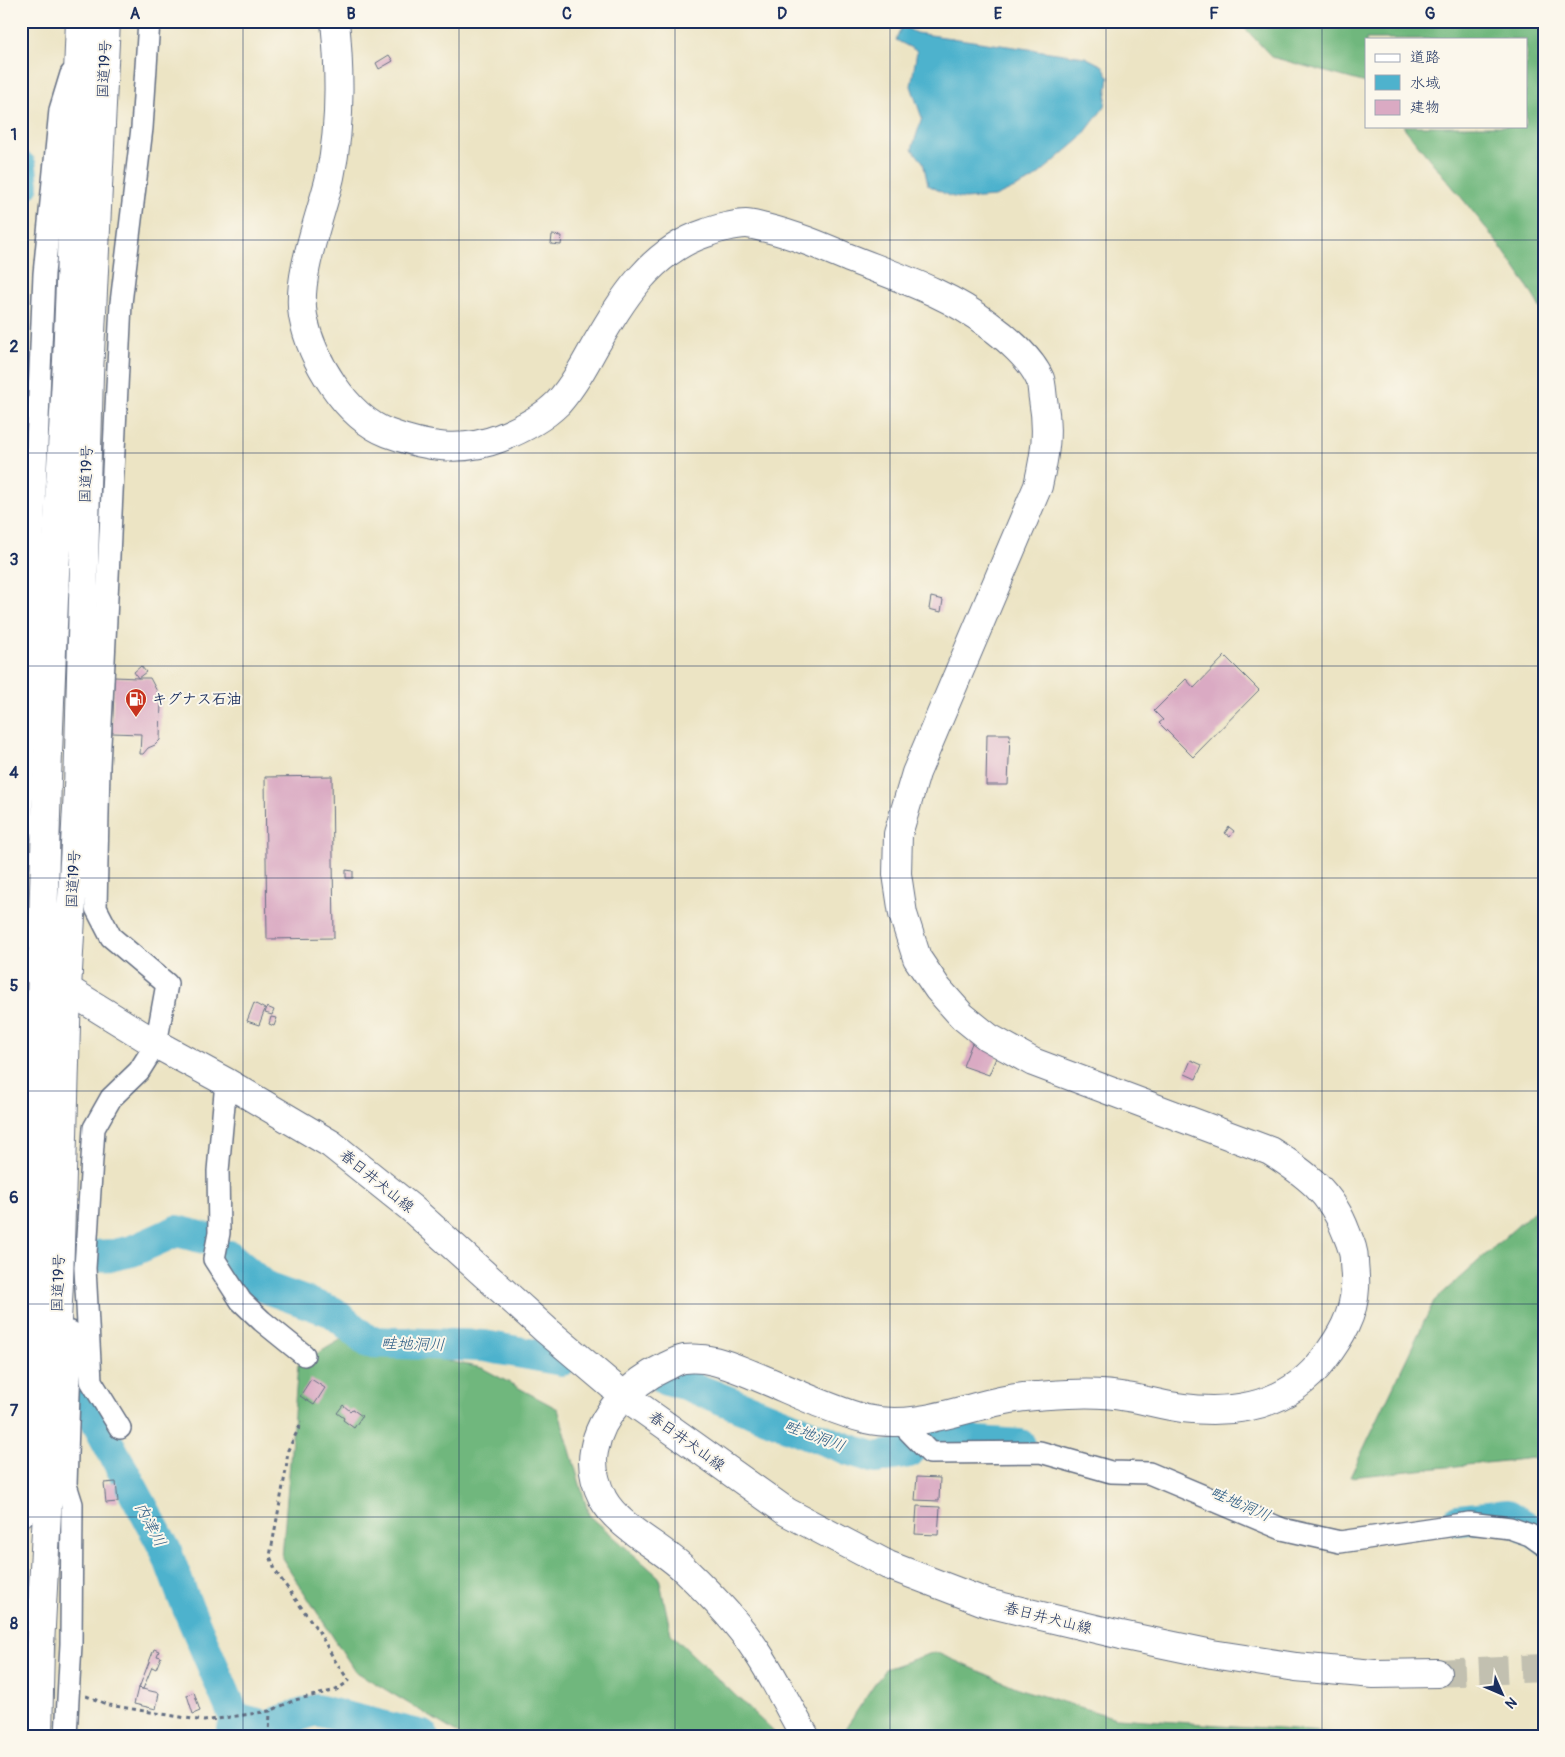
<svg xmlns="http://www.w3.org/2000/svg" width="1565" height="1757" font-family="Pangolin,'Klee One',sans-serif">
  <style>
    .forest { fill: #6fb77d; stroke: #45736e }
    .water { fill: #4eb2cd; stroke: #347096 }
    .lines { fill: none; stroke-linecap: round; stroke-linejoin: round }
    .river { stroke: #4eb2cd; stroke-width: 32 }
    .building { fill: #daaac3 }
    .street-tunnel { stroke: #c2c0b0; stroke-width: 21; stroke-dasharray: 21 11; stroke-linecap: butt }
    .primary-tunnel { stroke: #c2c0b0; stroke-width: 28; stroke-dasharray: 28 14; stroke-linecap: butt }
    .street-casing { stroke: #646e82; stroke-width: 24 }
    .secondary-casing { stroke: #646e82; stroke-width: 30 }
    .primary-casing { stroke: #646e82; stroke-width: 30 }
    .highway-casing { stroke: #646e82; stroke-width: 30 }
    .path { stroke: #646e82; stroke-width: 3; stroke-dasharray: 4 4; stroke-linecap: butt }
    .street { stroke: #fff; stroke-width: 21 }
    .secondary { stroke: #fff; stroke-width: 28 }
    .primary { stroke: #fff; stroke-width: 28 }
    .highway { stroke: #fff; stroke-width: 28 }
    .grid { fill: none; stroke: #1b2f5e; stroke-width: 1; stroke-opacity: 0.55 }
    .labels { text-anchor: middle; stroke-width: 4; stroke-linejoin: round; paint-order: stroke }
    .street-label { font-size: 15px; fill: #1b2f5e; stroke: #fbf7ec }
    .poi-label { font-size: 15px; font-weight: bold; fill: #1b2f5e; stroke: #fbf7ec; text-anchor: start }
    .water-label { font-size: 16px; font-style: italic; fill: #2d5d85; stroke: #fbf7ec }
    .neatline { fill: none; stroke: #1b2f5e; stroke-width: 2 }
    .grid-label { font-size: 16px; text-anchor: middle; font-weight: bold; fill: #1b2f5e }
  </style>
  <rect width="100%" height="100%" fill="#fbf7ec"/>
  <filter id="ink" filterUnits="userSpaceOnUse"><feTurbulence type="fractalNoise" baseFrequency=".02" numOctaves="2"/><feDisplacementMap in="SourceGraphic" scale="10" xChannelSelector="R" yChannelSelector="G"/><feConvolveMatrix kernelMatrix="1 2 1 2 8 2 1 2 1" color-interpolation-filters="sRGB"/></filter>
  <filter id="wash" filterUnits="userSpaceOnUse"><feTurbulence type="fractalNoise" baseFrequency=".0096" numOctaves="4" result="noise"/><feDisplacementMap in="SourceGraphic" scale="20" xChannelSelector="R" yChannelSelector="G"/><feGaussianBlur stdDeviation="1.12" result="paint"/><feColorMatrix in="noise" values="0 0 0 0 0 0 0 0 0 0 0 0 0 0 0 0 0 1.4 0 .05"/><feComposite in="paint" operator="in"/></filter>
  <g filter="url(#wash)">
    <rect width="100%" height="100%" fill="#ece4c4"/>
    <path class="forest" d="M 1238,21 L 1544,21 L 1544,315 C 1507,245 1451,188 1403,126 L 1526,126 L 1526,39 L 1366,39 L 1366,83 L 1272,57 Z
      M 1544,1202 L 1544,1457 L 1350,1477 L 1434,1301 Z
      M 342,1339 L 482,1368 L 558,1409 L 589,1515 L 659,1577 L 671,1634 L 778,1736 L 462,1736 L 355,1671 L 282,1558 L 298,1365 Z
      M 935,1652 L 1023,1690 L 1116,1718 L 1382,1736 L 840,1736 L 885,1669 Z"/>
    <path class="water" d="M 902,26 L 916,33 L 1085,57 L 1103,66 L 1109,77 L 1105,106 L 1080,139 L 1032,180 L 995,197 L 964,199 L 949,196 L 928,185 L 923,162 L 912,149 L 922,118 L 911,86 L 917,51 L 896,40 Z"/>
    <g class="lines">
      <path class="river" d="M 21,167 L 23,185 L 21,187
        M 94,1256 L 114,1255 L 132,1251 L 177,1231 L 208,1239
        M 229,1256 L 266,1288 L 333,1312 L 369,1342 L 484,1346 L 562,1360
        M 49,1365 L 87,1404 L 166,1551 L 182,1594 L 235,1718 L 232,1736
        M 666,1380 L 684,1384 L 847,1449 L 876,1458 L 909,1452
        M 939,1441 L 957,1434 L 977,1442 L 1020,1445
        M 1458,1520 L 1508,1515 L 1544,1538
        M 235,1718 L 266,1726 L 316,1710 L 423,1736"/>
    </g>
    <g id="blocks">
      <path class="building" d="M 389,55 L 393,61 L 379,69 L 376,63 Z
        M 552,235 L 562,236 L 561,245 L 551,244 Z
        M 931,597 L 943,600 L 941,612 L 929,609 Z
        M 1225,656 L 1259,690 L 1193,757 L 1159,723 L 1163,720 L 1154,711 L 1186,679 L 1194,688 Z
        M 141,666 L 146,672 L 138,678 L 150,678 L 161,699 L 160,740 L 155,745 L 148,748 L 143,754 L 140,754 L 141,734 L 112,733 L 114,677 L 138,678 L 134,672 Z
        M 987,734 L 1010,734 L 1008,785 L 986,785 Z
        M 332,776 L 334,938 L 267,939 L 265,777 Z
        M 1229,827 L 1234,831 L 1230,837 L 1225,833 Z
        M 346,870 L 353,871 L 353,878 L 346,878 Z
        M 254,1003 L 265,1009 L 259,1025 L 247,1021 Z
        M 267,1007 L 274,1010 L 272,1015 L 265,1013 Z
        M 271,1017 L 277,1018 L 274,1026 L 269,1024 Z
        M 974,1038 L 1000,1048 L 989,1075 L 963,1066 Z
        M 1191,1060 L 1202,1065 L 1196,1079 L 1185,1074 Z
        M 311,1379 L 325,1388 L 314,1405 L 300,1396 Z
        M 343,1405 L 350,1411 L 352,1409 L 362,1416 L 354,1428 L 343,1420 L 344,1418 L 337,1413 Z
        M 917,1477 L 940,1478 L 939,1501 L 915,1500 Z
        M 116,1482 L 118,1502 L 106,1503 L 104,1483 Z
        M 917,1506 L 940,1507 L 938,1535 L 915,1534 Z
        M 154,1649 L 159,1651 L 157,1656 L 161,1657 L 156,1669 L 152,1667 L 143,1689 L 139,1688 Z
        M 138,1688 L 159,1693 L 156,1709 L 134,1704 Z
        M 194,1692 L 200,1711 L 193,1714 L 187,1695 Z"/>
    </g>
  </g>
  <g filter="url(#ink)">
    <use href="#blocks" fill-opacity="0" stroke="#646e82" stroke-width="1"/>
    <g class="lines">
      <path class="street-tunnel" d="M 21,1647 L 56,1649"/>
      <path class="primary-tunnel" d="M 1437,1673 L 1544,1668"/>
      <g class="street-casing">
        <path id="street" d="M 21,833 L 44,274 L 60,110 L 71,74
          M 226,1082 L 218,1171 L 219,1233 L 214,1259 L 241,1301 L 262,1321 L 304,1355
          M 21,1150 L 22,1139
          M 900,1422 L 930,1453 L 1040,1452 L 1111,1472 L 1149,1473 L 1282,1529 L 1340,1542 L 1469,1523 L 1510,1528 L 1530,1535 L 1544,1545
          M 120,1428 L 91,1381 L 85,1268 L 94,1128 L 111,1098 L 139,1071 L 156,1044 L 167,984 L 111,937 L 96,908 L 99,766 L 121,303 L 142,128 L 149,21
          M 66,1736 L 71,1644 L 72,1504 L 66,1485 L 71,1332"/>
      </g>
      <g class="secondary-casing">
        <path id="secondary" d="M 335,21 C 340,72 341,127 330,177 C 321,216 296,277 303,316 C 311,359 346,417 388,433 C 425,447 462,453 500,438 C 520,430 542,419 558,403 C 573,386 584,366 595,346 C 623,298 651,251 706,233 C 716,229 736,224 746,224 C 752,224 760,227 766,228 C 795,235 821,246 849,258 C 897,277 948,293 989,325 C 1007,338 1031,359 1040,379 C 1042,385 1042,393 1043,399 C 1049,432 1045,454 1038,486 L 916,773 L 898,834 L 897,874 L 903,914 L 917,958 L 938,989 L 962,1016 L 988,1037 L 1033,1062 L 1270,1151 C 1305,1173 1332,1193 1346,1232 C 1350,1242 1354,1250 1354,1260 C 1354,1269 1356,1279 1355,1288 C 1354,1315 1340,1338 1324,1359 C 1289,1405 1238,1415 1183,1408 C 1165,1406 1146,1400 1127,1397 C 1096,1391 1066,1394 1035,1396 C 978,1399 924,1432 866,1419 C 830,1410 788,1389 753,1375 C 730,1366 710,1356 684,1359 C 678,1360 671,1364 665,1367 C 632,1382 600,1414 594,1451 C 591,1467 596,1485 603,1499 C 619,1528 660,1546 684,1569 C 708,1592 737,1621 755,1649 C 774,1676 788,1707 805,1736
          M 21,963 L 42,974"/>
      </g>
      <g class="primary-casing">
        <path id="primary" d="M 49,978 L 156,1044 L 226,1082 L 331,1144 L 411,1208 L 546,1330 L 623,1395 L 787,1512 L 888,1565 L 987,1603 L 1121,1635 L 1212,1654 L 1296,1667 L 1374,1674 L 1437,1673"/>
      </g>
      <g class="highway-casing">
        <path id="highway" d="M 21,1513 C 27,1418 28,1322 35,1226 L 47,779 L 55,573 L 67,361 L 80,21
          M 38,1736 L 40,1645 L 59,1282 L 67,989 L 78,790 L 89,374 L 106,21"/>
      </g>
      <path class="path" d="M 86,1696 L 109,1705 L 204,1721 L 270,1711 L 295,1700 L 336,1690 L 349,1681 L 334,1659 L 319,1632 L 276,1572 L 270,1556 L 286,1470 L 288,1450 L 302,1422
        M 269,1736 L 270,1711"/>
      <use href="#street" class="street"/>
      <use href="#secondary" class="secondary"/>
      <use href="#primary" class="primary"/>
      <use href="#highway" class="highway"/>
    </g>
  </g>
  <path class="grid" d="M 243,21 L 243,1736M 459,21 L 459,1736M 675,21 L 675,1736M 890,21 L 890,1736M 1106,21 L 1106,1736M 1322,21 L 1322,1736M 21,240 L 1544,240M 21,453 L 1544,453M 21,666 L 1544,666M 21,878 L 1544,878M 21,1091 L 1544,1091M 21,1304 L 1544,1304M 21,1517 L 1544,1517"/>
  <defs>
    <g id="fuel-pin" transform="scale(1.125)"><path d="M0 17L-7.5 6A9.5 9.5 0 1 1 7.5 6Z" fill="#c8321e" stroke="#fbf7ec"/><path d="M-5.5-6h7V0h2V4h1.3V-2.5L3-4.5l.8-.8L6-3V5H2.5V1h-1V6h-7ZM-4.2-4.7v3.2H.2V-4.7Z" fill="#fff"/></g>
  </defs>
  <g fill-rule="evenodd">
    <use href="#fuel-pin" x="136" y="699"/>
  </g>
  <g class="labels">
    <g class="street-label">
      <text transform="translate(104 69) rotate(-87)" y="5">国道19号</text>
      <text transform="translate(86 474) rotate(-88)" y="5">国道19号</text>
      <text transform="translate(73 879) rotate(-87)" y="5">国道19号</text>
      <text transform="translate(377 1181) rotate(39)" y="5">春日井犬山線</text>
      <text transform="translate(58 1283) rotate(-88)" y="5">国道19号</text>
      <text transform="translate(687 1441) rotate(36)" y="5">春日井犬山線</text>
      <text transform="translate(1048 1618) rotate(14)" y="5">春日井犬山線</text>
    </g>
    <g class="poi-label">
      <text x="152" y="704">キグナス石油</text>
    </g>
    <g class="water-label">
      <text transform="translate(413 1343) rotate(2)" y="6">畦地洞川</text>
      <text transform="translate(815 1435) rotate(21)" y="6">畦地洞川</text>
      <text transform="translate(1241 1503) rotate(24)" y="6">畦地洞川</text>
      <text transform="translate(151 1524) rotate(62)" y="6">内津川</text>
    </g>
  </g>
  <rect width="1565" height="1757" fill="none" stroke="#fbf7ec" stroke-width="55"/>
  <rect x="1365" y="38" width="162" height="90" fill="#fbf7ec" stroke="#a1a7b3"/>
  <rect x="1375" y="54" width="25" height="8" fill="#ffffff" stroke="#a1a7b3"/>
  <text x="1410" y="62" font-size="15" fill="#1b2f5e">道路</text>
  <rect x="1375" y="75" width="25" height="15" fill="#4eb2cd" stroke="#a1a7b3"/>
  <text x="1410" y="88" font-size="15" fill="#1b2f5e">水域</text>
  <rect x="1375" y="100" width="25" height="15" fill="#daaac3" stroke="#a1a7b3"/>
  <text x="1410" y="112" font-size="15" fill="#1b2f5e">建物</text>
  <g transform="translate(1502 1694) rotate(135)" stroke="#fbf7ec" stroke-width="4" paint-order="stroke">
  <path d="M0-4L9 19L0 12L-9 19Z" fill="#1b2f5e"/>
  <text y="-8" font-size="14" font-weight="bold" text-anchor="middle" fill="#1b2f5e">N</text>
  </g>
  <rect x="28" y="28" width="1510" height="1702" class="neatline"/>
  <g class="grid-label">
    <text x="135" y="19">A</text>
    <text x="351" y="19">B</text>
    <text x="567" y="19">C</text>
    <text x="782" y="19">D</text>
    <text x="998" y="19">E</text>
    <text x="1214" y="19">F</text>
    <text x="1430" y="19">G</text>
    <text x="14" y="140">1</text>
    <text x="14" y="352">2</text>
    <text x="14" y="565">3</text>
    <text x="14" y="778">4</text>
    <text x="14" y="991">5</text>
    <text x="14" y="1203">6</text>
    <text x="14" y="1416">7</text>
    <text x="14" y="1629">8</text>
  </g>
</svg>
